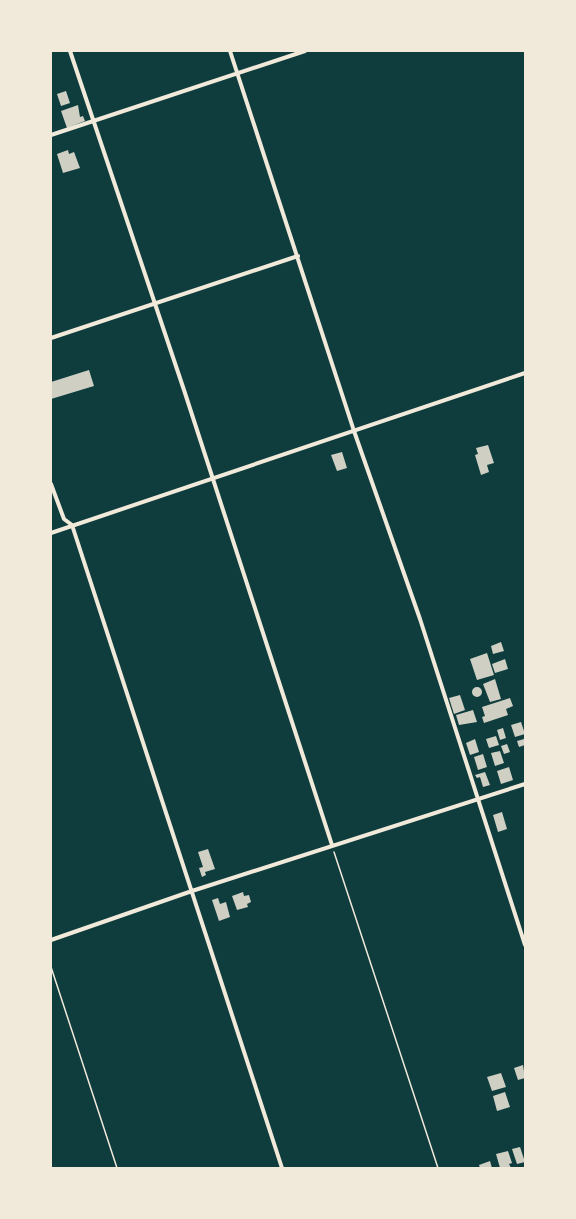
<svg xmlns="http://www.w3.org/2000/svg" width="576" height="1219" font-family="Georgia,serif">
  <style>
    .building { fill: #cfcfc3 }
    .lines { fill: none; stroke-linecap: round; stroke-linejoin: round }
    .path { stroke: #f1e9da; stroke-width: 1.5 }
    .minor { stroke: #f1e9da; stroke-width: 4 }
  </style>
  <rect width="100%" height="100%" fill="#0f3d3e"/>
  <path class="building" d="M 66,91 L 70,103 L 61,106 L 57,94 Z
    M 78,105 L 80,117 L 83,116 L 85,121 L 67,128 L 61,111 Z
    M 68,150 L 69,154 L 74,152 L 80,168 L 63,173 L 57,154 Z
    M 89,370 L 94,386 L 51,399 L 51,382 Z
    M 488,445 L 494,463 L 487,465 L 489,472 L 481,475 L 475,455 L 478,454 L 476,448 Z
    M 342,452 L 347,468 L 337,471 L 331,455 Z
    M 501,642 L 504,651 L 493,654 L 491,646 Z
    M 487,653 L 494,675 L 477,680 L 470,659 Z
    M 505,659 L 508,669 L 495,673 L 492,664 Z
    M 495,679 L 501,699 L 490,702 L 483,684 Z
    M472 692a5 5 0 1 1 10 0a5 5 0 1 1-10 0Z
    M 460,695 L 465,710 L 454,714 L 449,698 Z
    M 510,698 L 513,706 L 506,709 L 508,715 L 484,723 L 482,717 L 485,716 L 482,707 Z
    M 473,710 L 477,722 L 459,725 L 456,715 Z
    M 521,722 L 525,734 L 515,737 L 511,725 Z
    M 503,728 L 506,738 L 500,740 L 497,730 Z
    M 496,736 L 499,745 L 489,748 L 486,739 Z
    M 475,739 L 479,752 L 470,755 L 466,743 Z
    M 524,739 L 525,745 L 519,747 L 517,741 Z
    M 507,744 L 510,752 L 504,754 L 501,746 Z
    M 500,751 L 504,763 L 495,766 L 491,753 Z
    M 483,754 L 487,767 L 478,770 L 474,757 Z
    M 509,767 L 513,780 L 501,784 L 497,771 Z
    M 485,772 L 490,785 L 483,787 L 480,777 L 477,778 L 475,775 Z
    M 502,812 L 507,829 L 498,832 L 493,815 Z
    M 208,849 L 215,869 L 205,872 L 206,875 L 202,877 L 199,868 L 203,867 L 198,852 Z
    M 243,892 L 244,896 L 249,895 L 251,902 L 247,904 L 248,907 L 237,910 L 232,896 Z
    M 218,898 L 220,904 L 226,902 L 230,917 L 219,921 L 212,900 Z
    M 523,1065 L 525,1078 L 518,1080 L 514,1068 Z
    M 501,1073 L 506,1087 L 492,1091 L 487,1077 Z
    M 505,1092 L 510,1107 L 497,1111 L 493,1096 Z
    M 520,1147 L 525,1162 L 517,1164 L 512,1149 Z
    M 508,1151 L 512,1163 L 509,1164 L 511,1168 L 500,1168 L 496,1154 Z
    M 490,1161 L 492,1168 L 480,1168 L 479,1165 Z"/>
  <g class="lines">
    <path class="path" d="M 334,852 L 438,1168
      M 51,967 L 117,1168"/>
    <path class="minor" d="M 70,51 L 184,390 L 332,845
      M 230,51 L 354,431 L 420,619 L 525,945
      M 51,135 L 305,51
      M 51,338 L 298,256
      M 51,484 L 64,519 L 72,525 L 282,1168
      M 51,533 L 525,373
      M 51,940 L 192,891 L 525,784"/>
  </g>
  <rect width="576" height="1219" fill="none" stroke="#f1e9da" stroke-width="104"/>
</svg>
